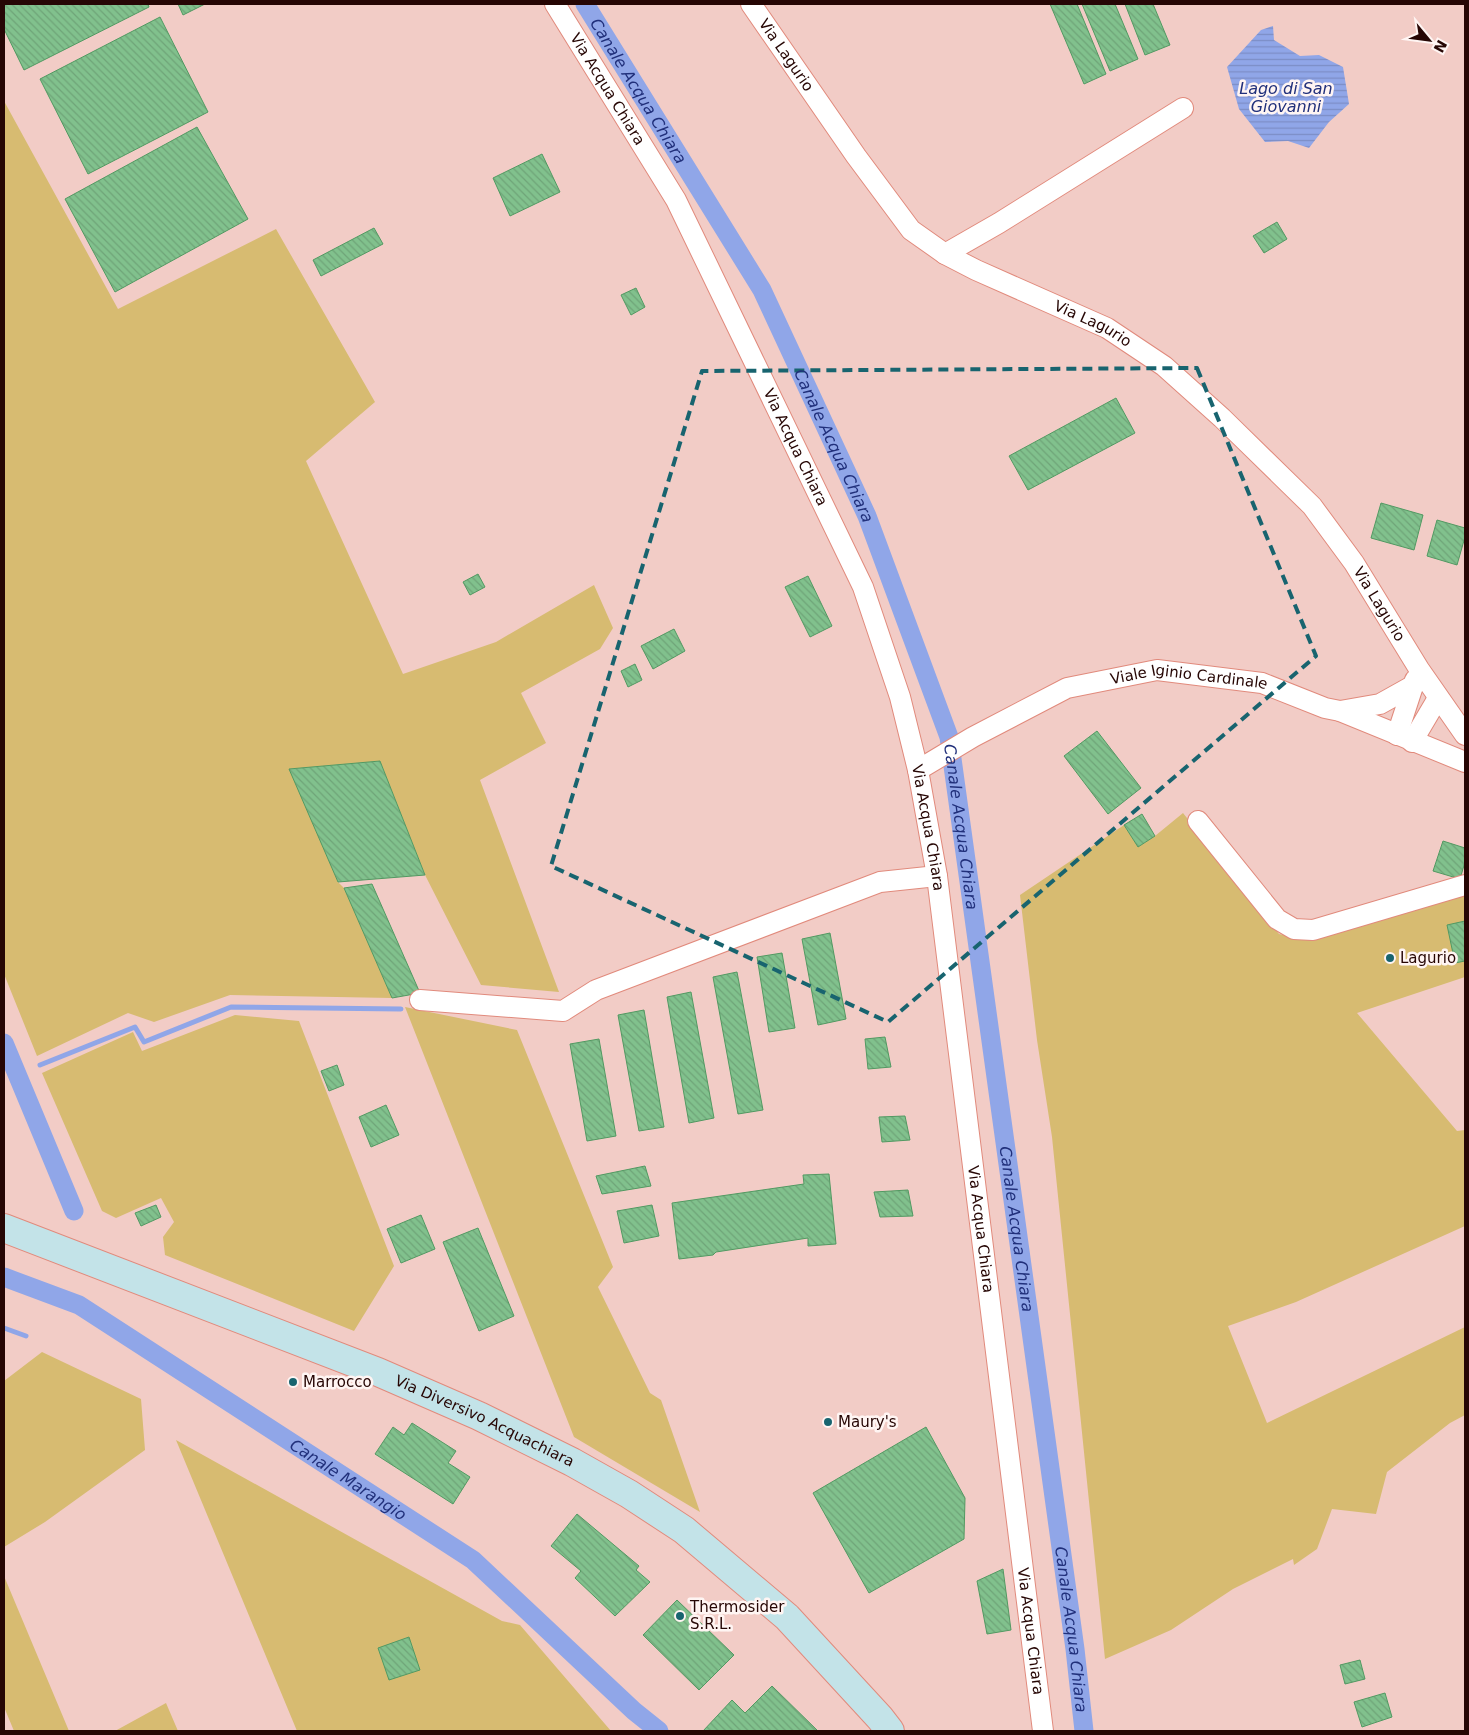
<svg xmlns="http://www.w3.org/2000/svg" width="1469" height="1735" font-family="'DejaVu Sans',sans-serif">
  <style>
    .grass { fill: #d7bb71 }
    .water { fill: url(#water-rules) }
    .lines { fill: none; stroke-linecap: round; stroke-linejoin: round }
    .stream { stroke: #90a6e8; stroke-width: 5 }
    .canal { stroke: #90a6e8; stroke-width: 19 }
    .building { fill: url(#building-back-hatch); stroke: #529962 }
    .minor-casing { stroke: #e18a7c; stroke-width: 22 }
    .secondary-casing { stroke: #e18a7c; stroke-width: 30 }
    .minor { stroke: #fff; stroke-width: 20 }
    .secondary { stroke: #c3e3e8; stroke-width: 28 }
    .marked { fill: none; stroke: #18646f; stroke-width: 4; stroke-dasharray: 10 6; stroke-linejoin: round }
    .poi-dot { fill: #18646f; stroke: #fff5f3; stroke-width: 2 }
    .labels { text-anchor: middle; stroke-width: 5; stroke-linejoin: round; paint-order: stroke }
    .street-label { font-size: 15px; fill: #260604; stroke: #fff5f3 }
    .poi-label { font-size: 15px; fill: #260604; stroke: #fff5f3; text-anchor: start }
    .water-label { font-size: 16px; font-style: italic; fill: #21307b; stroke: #fff5f3 }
  </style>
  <defs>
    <pattern id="water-rules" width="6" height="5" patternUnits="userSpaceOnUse" patternTransform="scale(1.25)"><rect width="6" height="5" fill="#90a6e8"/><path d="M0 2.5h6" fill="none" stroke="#7c8dc5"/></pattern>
    <pattern id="building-back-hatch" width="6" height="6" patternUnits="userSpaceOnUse" patternTransform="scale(1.25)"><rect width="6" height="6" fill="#81c18d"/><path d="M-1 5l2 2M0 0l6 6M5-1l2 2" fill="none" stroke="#6fa478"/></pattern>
  </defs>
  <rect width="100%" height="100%" fill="#f2ccc6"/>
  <path class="grass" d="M 4,101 L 118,309 L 276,229 L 375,402 L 306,461 L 403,674 L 496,642 L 594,585 L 613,628 L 600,649 L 521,693 L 546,743 L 480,780 L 559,992 L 481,985 L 425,875 L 380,761 L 290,769 L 338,882 L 344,888 L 392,998 L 230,995 L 154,1022 L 128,1013 L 37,1056 L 4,974 Z
    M 1183,813 L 1279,934 L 1301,939 L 1465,891 L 1465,977 L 1357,1013 L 1457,1131 L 1465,1130 L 1465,1226 L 1296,1302 L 1228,1326 L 1267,1423 L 1465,1327 L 1465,1415 L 1450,1423 L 1387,1472 L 1376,1514 L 1332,1509 L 1317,1549 L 1294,1565 L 1293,1559 L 1233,1589 L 1171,1630 L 1105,1659 L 1052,1137 L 1037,1040 L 1020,895 L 1124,825 L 1138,847 L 1155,836 Z
    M 405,1007 L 517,1030 L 613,1267 L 598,1287 L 650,1393 L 661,1400 L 700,1512 L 574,1437 Z
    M 235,1015 L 299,1021 L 394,1266 L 354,1331 L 165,1255 L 163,1237 L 174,1222 L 161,1198 L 116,1218 L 102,1211 L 42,1073 L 133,1032 L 142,1051 Z
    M 42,1352 L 141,1399 L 145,1450 L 45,1522 L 4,1547 L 4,1381 Z
    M 176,1440 L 502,1621 L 520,1625 L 611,1731 L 297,1731 Z
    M 4,1576 L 69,1731 L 14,1731 L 4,1707 Z
    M 166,1703 L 178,1731 L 115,1731 Z"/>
  <path class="water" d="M 1273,26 L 1274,40 L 1300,56 L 1319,55 L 1343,67 L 1349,104 L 1329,122 L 1309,148 L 1288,141 L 1265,142 L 1239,109 L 1227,67 L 1261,30 Z"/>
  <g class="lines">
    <path class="stream" d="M 40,1065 L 135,1027 L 144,1042 L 231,1007 L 401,1009
      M 17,1074 L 23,1072
      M 4,1328 L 26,1336"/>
    <g class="canal">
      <path id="s1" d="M 585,4 L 762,290 L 867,516 L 949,737 L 1075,1649 L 1084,1731"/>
      <path d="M 4,1043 L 74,1211"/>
      <path id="s2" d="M 4,1277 L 79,1305 L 473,1560 L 634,1711 L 659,1731"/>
    </g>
  </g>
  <path class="building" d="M 4,4 L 148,4 L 149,7 L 24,70 L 4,29 Z
    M 178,4 L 205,4 L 183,15 Z
    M 1050,4 L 1077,4 L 1106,74 L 1084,84 Z
    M 1082,4 L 1115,4 L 1138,59 L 1110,71 Z
    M 1125,4 L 1153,4 L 1170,45 L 1145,55 Z
    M 160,17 L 208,112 L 88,174 L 40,79 Z
    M 197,127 L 248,219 L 115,292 L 65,199 Z
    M 542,154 L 560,192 L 510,216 L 493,178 Z
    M 1277,222 L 1287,239 L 1264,253 L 1253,236 Z
    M 374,228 L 383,244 L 321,276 L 313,260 Z
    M 636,288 L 645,307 L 631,315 L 621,295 Z
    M 1116,398 L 1135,433 L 1028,490 L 1009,456 Z
    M 1381,503 L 1423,515 L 1414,550 L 1371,538 Z
    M 1437,520 L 1465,528 L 1465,537 L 1457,565 L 1427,556 Z
    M 478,574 L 485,587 L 470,595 L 463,582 Z
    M 808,576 L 832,626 L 810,637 L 785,587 Z
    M 674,629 L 685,651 L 653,669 L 641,646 Z
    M 635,664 L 642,680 L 628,687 L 621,671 Z
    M 1097,731 L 1141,788 L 1108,814 L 1064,756 Z
    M 380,761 L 425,875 L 338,882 L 289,769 Z
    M 1142,814 L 1155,836 L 1138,847 L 1124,825 Z
    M 1443,841 L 1465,848 L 1465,862 L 1460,879 L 1433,871 Z
    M 372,884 L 420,993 L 392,998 L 344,888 Z
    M 1465,921 L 1465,961 L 1455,963 L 1447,925 Z
    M 830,933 L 846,1019 L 818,1025 L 802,939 Z
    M 782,953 L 795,1028 L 769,1032 L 757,957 Z
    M 737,972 L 763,1110 L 738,1114 L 713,977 Z
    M 691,992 L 714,1118 L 689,1123 L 667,997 Z
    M 644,1010 L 664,1127 L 639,1131 L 618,1015 Z
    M 885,1037 L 891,1067 L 868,1069 L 865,1039 Z
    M 599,1039 L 616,1136 L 587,1141 L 570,1044 Z
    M 337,1065 L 344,1085 L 329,1091 L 321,1071 Z
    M 386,1105 L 399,1135 L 371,1147 L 359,1117 Z
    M 905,1116 L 910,1140 L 882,1142 L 879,1117 Z
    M 645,1166 L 651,1186 L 602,1194 L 596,1176 Z
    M 829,1174 L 836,1244 L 808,1246 L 808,1238 L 716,1252 L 713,1255 L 679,1259 L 672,1203 L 804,1184 L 803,1175 Z
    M 908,1190 L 913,1216 L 880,1217 L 874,1192 Z
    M 156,1205 L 161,1217 L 141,1226 L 135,1213 Z
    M 652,1205 L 659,1236 L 624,1243 L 617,1211 Z
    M 421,1215 L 435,1249 L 401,1263 L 387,1229 Z
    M 478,1228 L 514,1316 L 479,1331 L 443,1242 Z
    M 412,1423 L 456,1451 L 448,1463 L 470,1477 L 453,1504 L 375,1454 L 393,1427 L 404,1435 Z
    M 926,1427 L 965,1498 L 964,1539 L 869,1593 L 813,1493 Z
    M 577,1514 L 639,1566 L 636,1570 L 650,1582 L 615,1616 L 575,1578 L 581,1571 L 551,1546 Z
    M 1003,1569 L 1011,1630 L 987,1634 L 977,1581 Z
    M 677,1600 L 734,1655 L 699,1690 L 643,1635 Z
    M 409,1637 L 420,1670 L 389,1680 L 378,1648 Z
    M 1360,1660 L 1365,1679 L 1345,1684 L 1340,1665 Z
    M 772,1686 L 818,1731 L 703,1731 L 732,1700 L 745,1713 Z
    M 1385,1693 L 1392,1717 L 1362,1727 L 1354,1702 Z"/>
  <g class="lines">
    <g class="minor-casing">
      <g id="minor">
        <path id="s3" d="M 555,4 L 676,200 L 863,587 L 900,697 L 918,770 L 937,876 L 1043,1731"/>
        <path id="s4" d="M 751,4 L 856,156 L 911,230 L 945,254 L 976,270 L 1107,328 L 1164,366 L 1222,418 L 1312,506 L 1354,563 L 1419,669 L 1465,735"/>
        <path d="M 945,254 L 999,223 L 1183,108"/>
        <path d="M 1340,711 L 1380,704 L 1414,685"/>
        <path d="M 1397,735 L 1415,680"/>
        <path d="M 1412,742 L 1438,698"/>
        <path id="s5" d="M 918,770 L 973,737 L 1067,688 L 1157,670 L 1262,683 L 1325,708 L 1340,711 L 1465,762"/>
        <path d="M 1198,821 L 1277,919 L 1294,929 L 1313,930 L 1465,885"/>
        <path d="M 420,1000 L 563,1011 L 596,990 L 880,882 L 937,876"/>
      </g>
    </g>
    <g class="secondary-casing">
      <g id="secondary">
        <path id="s6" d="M 4,1228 L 378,1372 L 479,1416 L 572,1462 L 629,1494 L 684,1530 L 787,1617 L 880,1718 L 890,1731"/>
      </g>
    </g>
    <use href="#minor" class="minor"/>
    <use href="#secondary" class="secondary"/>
  </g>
  <path class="marked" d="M 1197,368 L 1316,656 L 888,1022 L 551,866 L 702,371 Z"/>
  <g class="poi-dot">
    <circle cx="1390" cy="958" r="5"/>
    <circle cx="293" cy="1382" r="5"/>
    <circle cx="828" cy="1422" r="5"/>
    <circle cx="680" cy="1616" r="5"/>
  </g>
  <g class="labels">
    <g class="street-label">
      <text dy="5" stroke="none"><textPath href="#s4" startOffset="62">Via Lagurio</textPath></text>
      <text dy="5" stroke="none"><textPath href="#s3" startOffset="100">Via Acqua Chiara</textPath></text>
      <text dy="5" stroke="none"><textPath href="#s4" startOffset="482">Via Lagurio</textPath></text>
      <text dy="5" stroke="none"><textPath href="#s3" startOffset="505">Via Acqua Chiara</textPath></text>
      <text dy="5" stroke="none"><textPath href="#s4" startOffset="888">Via Lagurio</textPath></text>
      <text dy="5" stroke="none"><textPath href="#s5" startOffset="294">Viale Iginio Cardinale</textPath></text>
      <text dy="5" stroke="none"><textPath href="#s3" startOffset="910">Via Acqua Chiara</textPath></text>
      <text dy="5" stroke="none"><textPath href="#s3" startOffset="1315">Via Acqua Chiara</textPath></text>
      <text dy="5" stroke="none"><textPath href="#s6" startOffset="518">Via Diversivo Acquachiara</textPath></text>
      <text dy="5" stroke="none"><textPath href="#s3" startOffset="1720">Via Acqua Chiara</textPath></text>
    </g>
    <g class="poi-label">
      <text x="1400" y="963">Lagurio</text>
      <text x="303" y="1387">Marrocco</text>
      <text x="838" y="1427">Maury's</text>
      <text x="690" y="1612">Thermosider<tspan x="690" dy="17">S.R.L.</tspan></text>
    </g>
    <g class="water-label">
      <text x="1286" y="94">Lago di San<tspan x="1286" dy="18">Giovanni</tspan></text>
      <text dy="6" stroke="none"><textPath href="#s1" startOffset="102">Canale Acqua Chiara</textPath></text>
      <text dy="6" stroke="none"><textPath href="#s1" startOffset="508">Canale Acqua Chiara</textPath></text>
      <text dy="6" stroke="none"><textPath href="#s1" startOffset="912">Canale Acqua Chiara</textPath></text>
      <text dy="6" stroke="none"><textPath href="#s1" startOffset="1318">Canale Acqua Chiara</textPath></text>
      <text dy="6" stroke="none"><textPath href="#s2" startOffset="401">Canale Marangio</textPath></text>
      <text dy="6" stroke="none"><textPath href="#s1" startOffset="1722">Canale Acqua Chiara</textPath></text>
    </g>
  </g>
  <rect width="1469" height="1735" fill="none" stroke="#260604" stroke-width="10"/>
  <g transform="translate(1429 40) rotate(119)" stroke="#fff5f3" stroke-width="4" paint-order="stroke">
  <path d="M0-4L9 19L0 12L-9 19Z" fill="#260604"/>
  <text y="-8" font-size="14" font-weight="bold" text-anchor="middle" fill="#260604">N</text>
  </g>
</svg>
